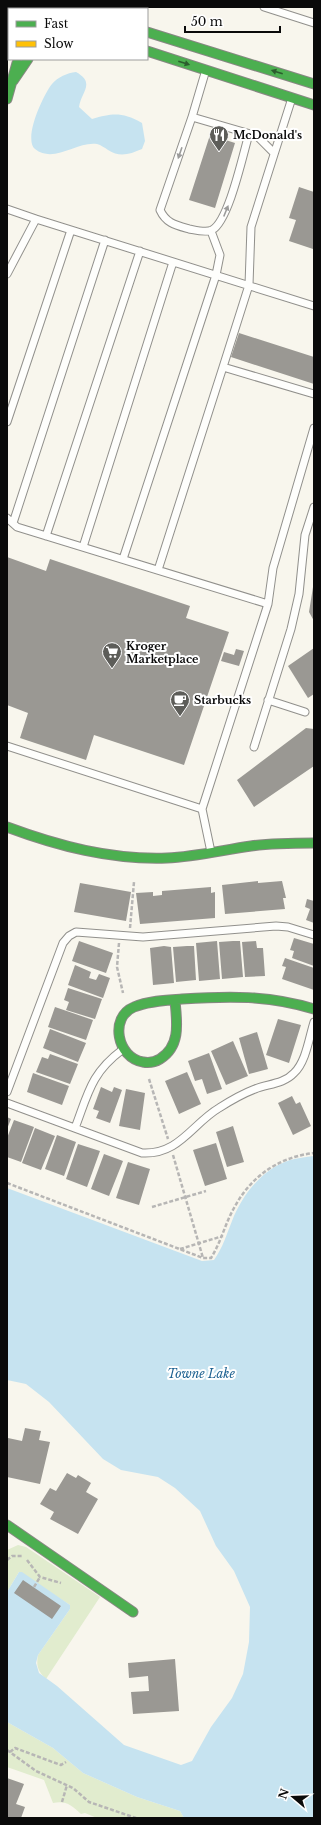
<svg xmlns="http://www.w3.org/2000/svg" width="321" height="1825" font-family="'Libre Baskerville',serif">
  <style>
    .green { fill: #e1ecce }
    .water { fill: #c6e3f0 }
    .building { fill: #9a9893 }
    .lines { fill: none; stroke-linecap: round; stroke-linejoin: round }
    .lane-casing { stroke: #91908c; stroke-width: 9 }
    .fast-casing { stroke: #888783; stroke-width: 11 }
    .slow-casing { stroke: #888783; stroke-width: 11 }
    .path { stroke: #b7b6b5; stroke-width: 2.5; stroke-dasharray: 4 2; stroke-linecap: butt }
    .lane { stroke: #fefefc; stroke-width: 7 }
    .fast { stroke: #4caf50; stroke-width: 9 }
    .slow { stroke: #ffc107; stroke-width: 9 }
    .oneway { fill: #2b5c2d }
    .oneway2 { fill: #9c9c9b }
    .labels { text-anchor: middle; stroke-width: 4; stroke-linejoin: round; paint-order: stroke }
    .poi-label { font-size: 11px; font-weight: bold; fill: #0a0a0a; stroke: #fff; text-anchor: start }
    .water-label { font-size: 12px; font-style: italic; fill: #1e6291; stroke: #fff }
  </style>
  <rect width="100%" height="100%" fill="#f8f6ed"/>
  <path class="green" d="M 18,1545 L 26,1547 L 100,1597 L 46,1679 C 38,1671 36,1666 38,1655 L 70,1609 L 70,1605 L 19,1572 L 7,1592 L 7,1550 Z
    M 7,1722 L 53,1748 L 83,1773 L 137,1797 L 180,1811 L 184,1818 L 97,1818 L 85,1813 L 81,1814 C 72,1805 65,1800 53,1803 L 44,1780 L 7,1767 Z"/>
  <path class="water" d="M 76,72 C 96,83 81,92 79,107 L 92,119 C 113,113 122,112 142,123 L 145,141 L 142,149 C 130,154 120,158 108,150 C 105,148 101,145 97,144 C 77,141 54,164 35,149 C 23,139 43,95 52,84 C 58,77 67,73 76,72 Z
    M 314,1156 L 314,1818 L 184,1818 L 180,1811 L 137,1797 L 83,1773 L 53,1748 L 7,1722 L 7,1592 L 19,1572 L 22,1572 L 70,1605 L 70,1609 L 38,1655 L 36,1663 L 39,1673 L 57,1686 L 124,1745 L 181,1765 L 192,1761 L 211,1727 L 232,1698 L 243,1674 L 249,1642 L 250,1607 L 234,1571 L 216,1546 L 200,1511 L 175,1488 L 158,1477 L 121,1470 L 103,1459 L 49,1402 L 26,1384 L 7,1380 L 7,1188 L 202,1261 L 214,1260 C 223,1247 226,1236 232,1221 C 242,1195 262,1169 290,1160 C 297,1158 306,1157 314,1156 Z"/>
  <path class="building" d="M 210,135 L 235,143 L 215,208 L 189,200 Z
    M 299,187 L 314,192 L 313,249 L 289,241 L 296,220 L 289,218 Z
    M 239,333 L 314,357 L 314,384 L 231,357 Z
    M 7,557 L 46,571 L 50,559 L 190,606 L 186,618 L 229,632 L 184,765 L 94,735 L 86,760 L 20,738 L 28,713 L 7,705 Z
    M 313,587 L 314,587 L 314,621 L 309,612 Z
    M 314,648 L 314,694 L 308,698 L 288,666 Z
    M 236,649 L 244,651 L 239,666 L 221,661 L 224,652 L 234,655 Z
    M 306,728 L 314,729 L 314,766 L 254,807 L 237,780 Z
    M 258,881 L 258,883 L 282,881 L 286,898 L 283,898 L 285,909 L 225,914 L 222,885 Z
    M 80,883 L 131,892 L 126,921 L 74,912 Z
    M 211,887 L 211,893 L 215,892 L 215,918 L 140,924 L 136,893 L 153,892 L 153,896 L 162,895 L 162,891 Z
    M 307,899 L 314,901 L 314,923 L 306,920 L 310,909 L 305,907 Z
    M 294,938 L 314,944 L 314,966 L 292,958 L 294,951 L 290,950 Z
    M 79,941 L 113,953 L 106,973 L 72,961 Z
    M 217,941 L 220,979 L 199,981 L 196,943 Z
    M 233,941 L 240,941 L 243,977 L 222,979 L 219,942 Z
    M 256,941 L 257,948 L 263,948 L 265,976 L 245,977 L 242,942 Z
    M 164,946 L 171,947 L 174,983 L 153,985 L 150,948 Z
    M 187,946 L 194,946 L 196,980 L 176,982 L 173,947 Z
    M 285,958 L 314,968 L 314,990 L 282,979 L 286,967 L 282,966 Z
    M 75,965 L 91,972 L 89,978 L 96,980 L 99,974 L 110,978 L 103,998 L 68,985 Z
    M 68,988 L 102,999 L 95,1019 L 66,1010 L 69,1002 L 64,1000 Z
    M 55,1007 L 93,1020 L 86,1040 L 48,1027 Z
    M 278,1019 L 301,1025 L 289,1063 L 266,1055 Z
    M 50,1029 L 86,1043 L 78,1062 L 43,1048 Z
    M 257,1032 L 268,1069 L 249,1074 L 239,1038 Z
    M 233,1041 L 248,1076 L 226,1085 L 211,1051 Z
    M 209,1053 L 222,1089 L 207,1094 L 202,1079 L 195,1081 L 188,1061 Z
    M 50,1054 L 78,1064 L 70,1084 L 36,1072 L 42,1057 L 48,1059 Z
    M 187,1072 L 201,1104 L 179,1114 L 165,1081 Z
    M 33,1073 L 69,1086 L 62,1105 L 27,1092 Z
    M 101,1087 L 112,1092 L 114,1087 L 122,1090 L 110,1123 L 96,1118 L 99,1111 L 93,1109 Z
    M 126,1089 L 145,1093 L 140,1130 L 119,1126 Z
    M 292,1096 L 296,1104 L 300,1102 L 311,1126 L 293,1135 L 278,1103 Z
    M 7,1117 L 11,1119 L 7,1129 Z
    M 14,1120 L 34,1127 L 21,1162 L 7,1157 L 7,1138 Z
    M 233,1126 L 244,1162 L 227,1167 L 216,1132 Z
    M 35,1128 L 55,1136 L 41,1170 L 22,1163 Z
    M 57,1135 L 76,1142 L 64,1176 L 45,1169 Z
    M 216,1143 L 227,1179 L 205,1186 L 193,1150 Z
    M 78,1144 L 100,1151 L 87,1187 L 66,1179 Z
    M 104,1154 L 123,1161 L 109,1196 L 91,1189 Z
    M 128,1162 L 150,1169 L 139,1205 L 116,1198 Z
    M 25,1428 L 41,1431 L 39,1440 L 50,1442 L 40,1484 L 7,1477 L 8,1438 L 22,1441 Z
    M 67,1473 L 76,1478 L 78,1475 L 91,1483 L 86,1492 L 98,1499 L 78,1534 L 50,1519 L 54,1512 L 40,1504 L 50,1488 L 56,1491 Z
    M 23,1580 L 61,1606 L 52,1619 L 14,1593 Z
    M 175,1659 L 179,1711 L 133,1714 L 131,1692 L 149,1691 L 148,1676 L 129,1678 L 128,1663 Z
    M 7,1778 L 24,1784 L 16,1804 L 25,1807 L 21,1818 L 7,1817 Z"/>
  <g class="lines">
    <g class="lane-casing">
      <path id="lane" d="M 264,7 L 314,23
        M 118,9 L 119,7
        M 205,73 L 192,117 L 257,136 L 273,152
        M 291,101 L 251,227 L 249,285 L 223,367 L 314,394
        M 192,117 L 160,210 C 166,223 175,225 189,229 C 195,230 206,233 212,230 C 229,221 243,154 249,134
        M 7,209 L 36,219 L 7,274
        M 36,219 L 314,306
        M 7,422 L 71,230
        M 7,518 L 17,527 L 268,604 L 202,809 L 211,852
        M 13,523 L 105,240
        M 46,536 L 140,251
        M 83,547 L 173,262
        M 123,559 L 216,275 L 220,255 L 211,231
        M 158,570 L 223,367
        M 268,604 L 273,568 L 314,428
        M 268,700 L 305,712
        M 7,746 L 202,809
        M 254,747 L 291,629 L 299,594 L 305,535 L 314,507
        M 7,1092 L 63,943 L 69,936 L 76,932 L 143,937 L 276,926 L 288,927 L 314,935
        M 7,1103 L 142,1153 C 179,1155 192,1124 219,1108 C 230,1101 242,1094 255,1089 C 267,1084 284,1084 294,1073 C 306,1062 309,1038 314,1022
        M 75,1128 C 88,1094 91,1073 122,1050"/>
    </g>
    <g class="fast-casing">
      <path id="fast" d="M 12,7 L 18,9
        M 35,7 L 35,9
        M 147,32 L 314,84
        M 147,51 L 314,105
        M 13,81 L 28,59
        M 7,99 L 17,63
        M 7,827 C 58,846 111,860 167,858 C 195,857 223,850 251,846 C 272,843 293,843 314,843
        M 175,1001 C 177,1022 181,1046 160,1059 C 155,1062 148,1063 143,1062 C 117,1058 109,1017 134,1007 C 148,1001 167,1000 182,999 C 228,996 269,995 314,1009
        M 7,1525 L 133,1612"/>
    </g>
    <g class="slow-casing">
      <path id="slow" d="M 70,7 L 75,9"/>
    </g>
    <path class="path" d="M 130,928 L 134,882
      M 119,943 L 117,967 L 123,993
      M 149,1079 L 168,1139
      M 173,1155 L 203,1258
      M 7,1183 L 203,1258 L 211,1258 C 221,1242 225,1224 234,1208 C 251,1176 279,1157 314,1153
      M 152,1207 L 206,1191
      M 180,1249 L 223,1236
      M 7,1560 L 12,1556 L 22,1556
      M 27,1560 L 40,1577 L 61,1583
      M 34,1587 L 40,1577
      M 7,1750 L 36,1771 L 73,1788 L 89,1802 L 136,1818
      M 10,1752 L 15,1748 L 58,1764 L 61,1765 L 66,1762
      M 62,1802 L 67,1785"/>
    <use href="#lane" class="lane"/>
    <use href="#fast" class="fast"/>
    <use href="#slow" class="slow"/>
  </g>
  <defs><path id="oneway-solid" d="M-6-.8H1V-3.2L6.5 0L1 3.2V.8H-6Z"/></defs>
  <g class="oneway">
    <use href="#oneway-solid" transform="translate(184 63) rotate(18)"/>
    <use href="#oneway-solid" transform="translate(277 72) rotate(-163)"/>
  </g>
  <g class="oneway2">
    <use href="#oneway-solid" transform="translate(180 153) rotate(109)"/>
    <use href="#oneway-solid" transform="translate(226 211) rotate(-68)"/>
  </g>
  <defs>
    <g id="restaurant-pin" transform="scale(1)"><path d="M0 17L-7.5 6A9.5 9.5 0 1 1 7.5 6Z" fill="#5d5d59" stroke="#fff"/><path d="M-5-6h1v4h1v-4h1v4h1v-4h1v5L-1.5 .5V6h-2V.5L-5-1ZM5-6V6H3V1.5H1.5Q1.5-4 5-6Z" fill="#fff"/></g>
    <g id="supermarket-pin" transform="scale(1)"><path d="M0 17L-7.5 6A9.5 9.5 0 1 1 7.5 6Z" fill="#5d5d59" stroke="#fff"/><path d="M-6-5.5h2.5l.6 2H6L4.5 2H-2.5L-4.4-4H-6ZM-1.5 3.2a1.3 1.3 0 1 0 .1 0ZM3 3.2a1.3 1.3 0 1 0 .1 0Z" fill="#fff"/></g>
    <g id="cafe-pin" transform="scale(1)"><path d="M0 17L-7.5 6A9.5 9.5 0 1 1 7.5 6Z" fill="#5d5d59" stroke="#fff"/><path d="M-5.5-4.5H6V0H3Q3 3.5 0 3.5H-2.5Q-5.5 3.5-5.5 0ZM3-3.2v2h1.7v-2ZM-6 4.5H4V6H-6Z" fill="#fff"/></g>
  </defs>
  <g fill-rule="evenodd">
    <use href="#restaurant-pin" x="219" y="135"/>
    <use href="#supermarket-pin" x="112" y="652"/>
    <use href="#cafe-pin" x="180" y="700"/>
  </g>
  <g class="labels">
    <g class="poi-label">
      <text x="233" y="139">McDonald's</text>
      <text x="126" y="650">Kroger<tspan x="126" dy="13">Marketplace</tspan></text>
      <text x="194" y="704">Starbucks</text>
    </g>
    <g class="water-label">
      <text x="201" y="1378">Towne Lake</text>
    </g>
  </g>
  <rect width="321" height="1825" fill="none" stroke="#0a0a0a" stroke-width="16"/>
  <rect x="8" y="8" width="140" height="52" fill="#ffffff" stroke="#9d9d9d"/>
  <rect x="16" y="21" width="20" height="6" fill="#4caf50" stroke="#9d9d9d"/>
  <text x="44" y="28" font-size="12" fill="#0a0a0a">Fast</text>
  <rect x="16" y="41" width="20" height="6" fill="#ffc107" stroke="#9d9d9d"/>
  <text x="44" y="48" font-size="12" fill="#0a0a0a">Slow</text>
  <g transform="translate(293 1797) rotate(289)" stroke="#ffffff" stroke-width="3" paint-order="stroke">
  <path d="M0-3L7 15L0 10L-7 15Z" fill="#0a0a0a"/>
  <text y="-6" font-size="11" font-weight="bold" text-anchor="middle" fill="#0a0a0a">N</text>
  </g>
  <path d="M185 26v6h95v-6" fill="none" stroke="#0a0a0a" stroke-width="2"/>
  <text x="191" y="26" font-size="12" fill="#0a0a0a" stroke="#ffffff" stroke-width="3" paint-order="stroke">50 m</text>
</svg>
